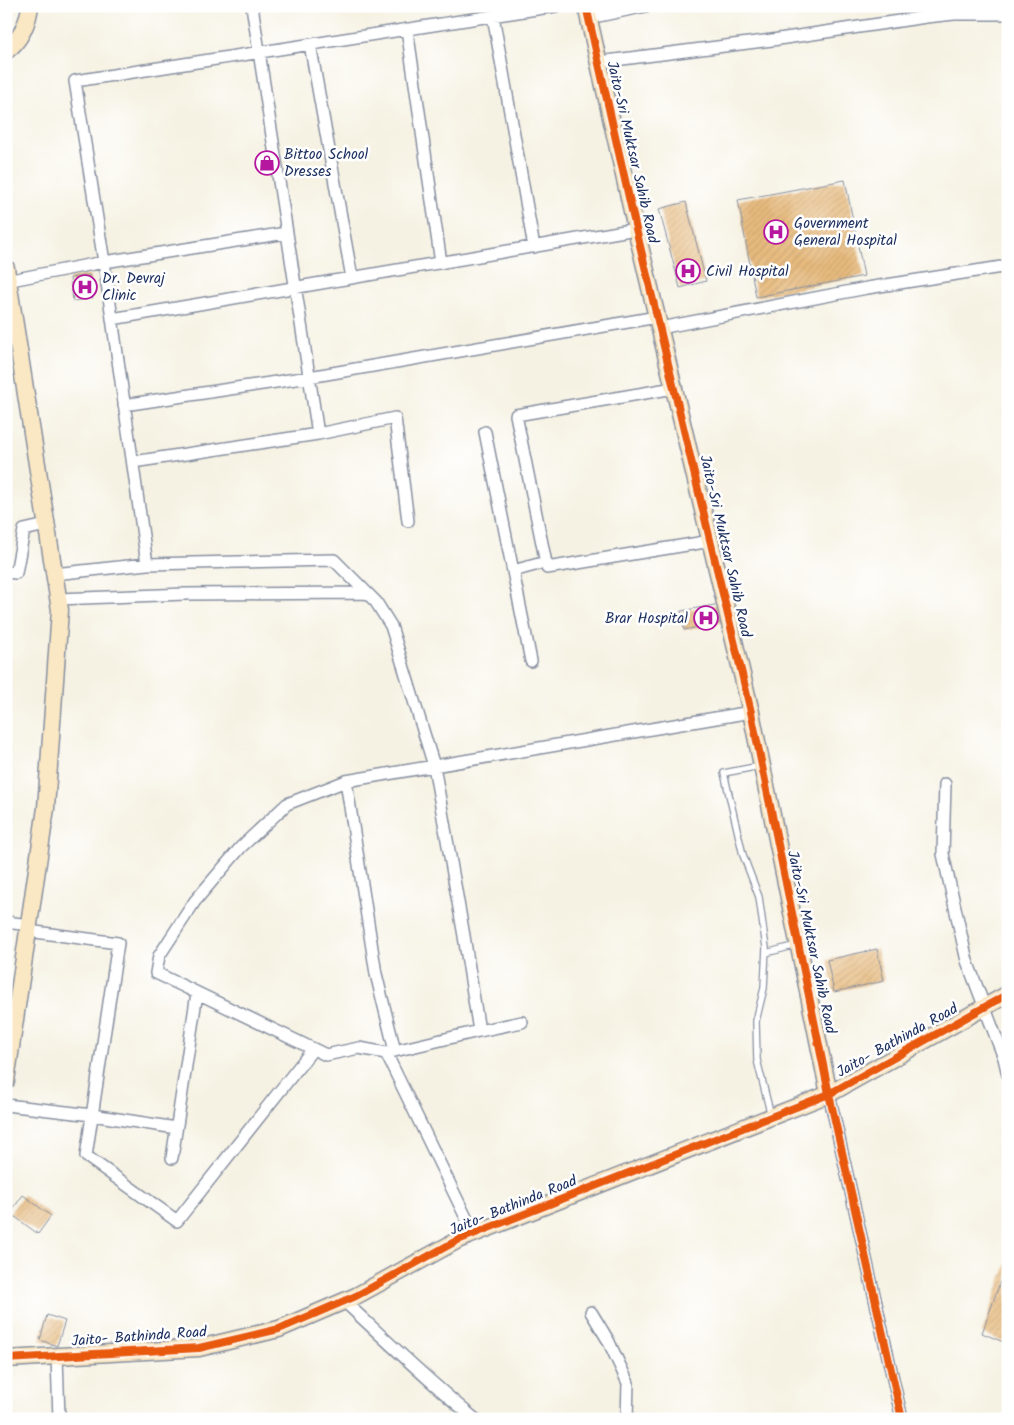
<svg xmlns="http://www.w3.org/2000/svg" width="1014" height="1425" font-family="Kalam,sans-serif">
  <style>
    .building { fill: url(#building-hatch) }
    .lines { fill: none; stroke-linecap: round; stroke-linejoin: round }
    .lane-casing { stroke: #8890a0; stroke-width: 8 }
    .street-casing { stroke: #8890a0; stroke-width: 14 }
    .secondary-casing { stroke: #8890a0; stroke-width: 19 }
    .lane { stroke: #fff; stroke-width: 5.5 }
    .street { stroke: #fff; stroke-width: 11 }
    .secondary { stroke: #fae7c3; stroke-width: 16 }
    .cycleway-casing { stroke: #fff; stroke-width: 11 }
    .cycleway { stroke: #e8590c; stroke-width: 8 }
    .labels { text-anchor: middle; stroke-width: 5; stroke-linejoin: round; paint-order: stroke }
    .street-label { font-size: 15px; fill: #1b2f5e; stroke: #fff }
    .poi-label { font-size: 15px; fill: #1b2f5e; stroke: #fff; text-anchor: start }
  </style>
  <defs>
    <pattern id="building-hatch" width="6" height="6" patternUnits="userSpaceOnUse" patternTransform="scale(1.25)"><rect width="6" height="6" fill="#e8bb7e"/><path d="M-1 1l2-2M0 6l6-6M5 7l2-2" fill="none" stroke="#c6a16f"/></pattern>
  </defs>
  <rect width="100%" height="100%" fill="#fff"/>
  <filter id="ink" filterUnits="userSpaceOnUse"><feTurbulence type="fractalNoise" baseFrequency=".02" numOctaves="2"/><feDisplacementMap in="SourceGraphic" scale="10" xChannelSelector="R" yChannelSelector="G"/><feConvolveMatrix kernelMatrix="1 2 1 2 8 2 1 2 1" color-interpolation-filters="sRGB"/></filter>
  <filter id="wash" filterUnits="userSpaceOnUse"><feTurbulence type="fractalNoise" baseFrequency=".0096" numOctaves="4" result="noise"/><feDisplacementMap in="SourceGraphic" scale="20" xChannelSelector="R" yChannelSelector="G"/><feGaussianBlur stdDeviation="1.12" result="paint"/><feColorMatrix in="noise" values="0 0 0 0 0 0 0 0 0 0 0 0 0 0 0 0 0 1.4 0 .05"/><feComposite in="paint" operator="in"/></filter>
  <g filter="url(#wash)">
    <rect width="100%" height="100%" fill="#f6f2e3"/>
    <g id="blocks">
      <path class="building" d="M 845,180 L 864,276 L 756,297 L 738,200 Z
        M 686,202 L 706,281 L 680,288 L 659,209 Z
        M 89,275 L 93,298 L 73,301 L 70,278 Z
        M 720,604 L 724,622 L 684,630 L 681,611 Z
        M 877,949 L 884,981 L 834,992 L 827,960 Z
        M 23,1195 L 51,1216 L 38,1234 L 10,1213 Z
        M 1008,1260 L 1008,1344 L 982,1333 Z
        M 47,1315 L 65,1321 L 57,1346 L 40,1340 Z"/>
    </g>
  </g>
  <g filter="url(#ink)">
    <use href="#blocks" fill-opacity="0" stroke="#8890a0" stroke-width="1"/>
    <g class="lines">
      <g class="lane-casing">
        <path id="lane" d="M 760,766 L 724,773 L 743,855 L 759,897 L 766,948 L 764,988 L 756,1021 L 757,1060 L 771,1116
          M 766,953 L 797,945"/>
      </g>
      <g class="street-casing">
        <path id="street" d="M 252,6 L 318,434 L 395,418 L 408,521
          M 493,16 L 534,247
          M 589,18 L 646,6
          M 407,29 L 441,263
          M 310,44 L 352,278
          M 599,62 L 772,40 L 926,17 L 954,14 L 1008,14
          M 6,281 L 104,262 L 75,81 L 556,6
          M 112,319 L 636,229
          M 660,328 L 867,288 L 1008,266
          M 674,388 L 516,415 L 547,568 L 711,541
          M 124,405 L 309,377 L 657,317
          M 485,432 L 531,661
          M 133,462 L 318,434
          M 147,564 L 334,560 L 376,602 L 391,626 L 434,766 L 464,936 L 479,1031 L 522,1022
          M 513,571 L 546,562
          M 6,572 L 16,573 L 24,530 L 46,525
          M 54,574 L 147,564 L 104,262 L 286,233
          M 58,599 L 185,594 L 367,593
          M 346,781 L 287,804 L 241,847 L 195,901 L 159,956 L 156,973 L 326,1055 L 359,1048 L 386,1053
          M 945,784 L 943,854 L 967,961 L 1004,1058 L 1008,1075
          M 6,922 L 29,925
          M 28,931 L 118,943 L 86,1156 L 177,1221 L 313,1049
          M 395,1051 L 376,974 L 346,781 L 751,712
          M 829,1094 L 902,1419
          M 6,1105 L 92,1115 L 176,1128
          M 172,1158 L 197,993
          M 474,1234 L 386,1053 L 479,1031
          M 344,1301 C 387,1341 429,1382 475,1419
          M 591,1312 L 608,1340 L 628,1383 L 627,1419
          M 57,1356 L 59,1419"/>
      </g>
      <g class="secondary-casing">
        <path id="secondary" d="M 586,6 L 636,229 L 751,712 L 829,1094
          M 6,51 C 20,41 28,23 30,6
          M 6,268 L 60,610 L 46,808 L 6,1081
          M 6,1359 L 199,1348 L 279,1329 L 356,1296 L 458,1240 L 829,1094 L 1008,994"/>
      </g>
      <use href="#lane" class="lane"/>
      <use href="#street" class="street"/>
      <use href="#secondary" class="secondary"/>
      <g class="cycleway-casing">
        <path id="cycleway" d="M 586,6 L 636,229 L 751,712 L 829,1094 L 902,1419
          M 6,1359 L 199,1348 L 279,1329 L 356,1296 L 458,1240 L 829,1094 L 1008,994"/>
      </g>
      <use href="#cycleway" class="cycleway"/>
    </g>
  </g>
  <defs>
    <g id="shop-ring" transform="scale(1.25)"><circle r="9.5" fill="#fff" stroke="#b5179e" stroke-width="1.5"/><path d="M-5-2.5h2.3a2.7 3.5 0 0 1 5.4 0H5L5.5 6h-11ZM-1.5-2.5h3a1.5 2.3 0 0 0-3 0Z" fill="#b5179e"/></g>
    <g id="hospital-ring" transform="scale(1.25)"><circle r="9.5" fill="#fff" stroke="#b5179e" stroke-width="1.5"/><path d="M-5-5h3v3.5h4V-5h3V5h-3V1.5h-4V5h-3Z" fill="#b5179e"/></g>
  </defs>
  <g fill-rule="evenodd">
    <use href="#shop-ring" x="267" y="163"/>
    <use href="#hospital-ring" x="776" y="232"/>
    <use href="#hospital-ring" x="688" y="271"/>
    <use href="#hospital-ring" x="85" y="287"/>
    <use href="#hospital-ring" x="706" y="618"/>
  </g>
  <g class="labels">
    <g class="street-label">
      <text transform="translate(633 152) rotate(77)" y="5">Jaito-Sri Muktsar Sahib Road</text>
      <text transform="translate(726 546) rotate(77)" y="5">Jaito-Sri Muktsar Sahib Road</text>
      <text transform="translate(812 942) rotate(78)" y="5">Jaito-Sri Muktsar Sahib Road</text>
      <text transform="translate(897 1040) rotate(-29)" y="5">Jaito- Bathinda Road</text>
      <text transform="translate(513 1205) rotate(-22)" y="5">Jaito- Bathinda Road</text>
      <text transform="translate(139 1336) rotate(-4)" y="5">Jaito- Bathinda Road</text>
    </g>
    <g class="poi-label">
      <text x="284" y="159">Bittoo School<tspan x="284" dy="17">Dresses</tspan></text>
      <text x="794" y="228">Government<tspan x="794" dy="17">General Hospital</tspan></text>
      <text x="706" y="276">Civil Hospital</text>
      <text x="102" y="283">Dr. Devraj<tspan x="102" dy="17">Clinic</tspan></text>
      <text x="688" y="623" text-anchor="end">Brar Hospital</text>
    </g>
  </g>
  <rect width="1014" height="1425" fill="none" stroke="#fff" stroke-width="25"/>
</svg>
